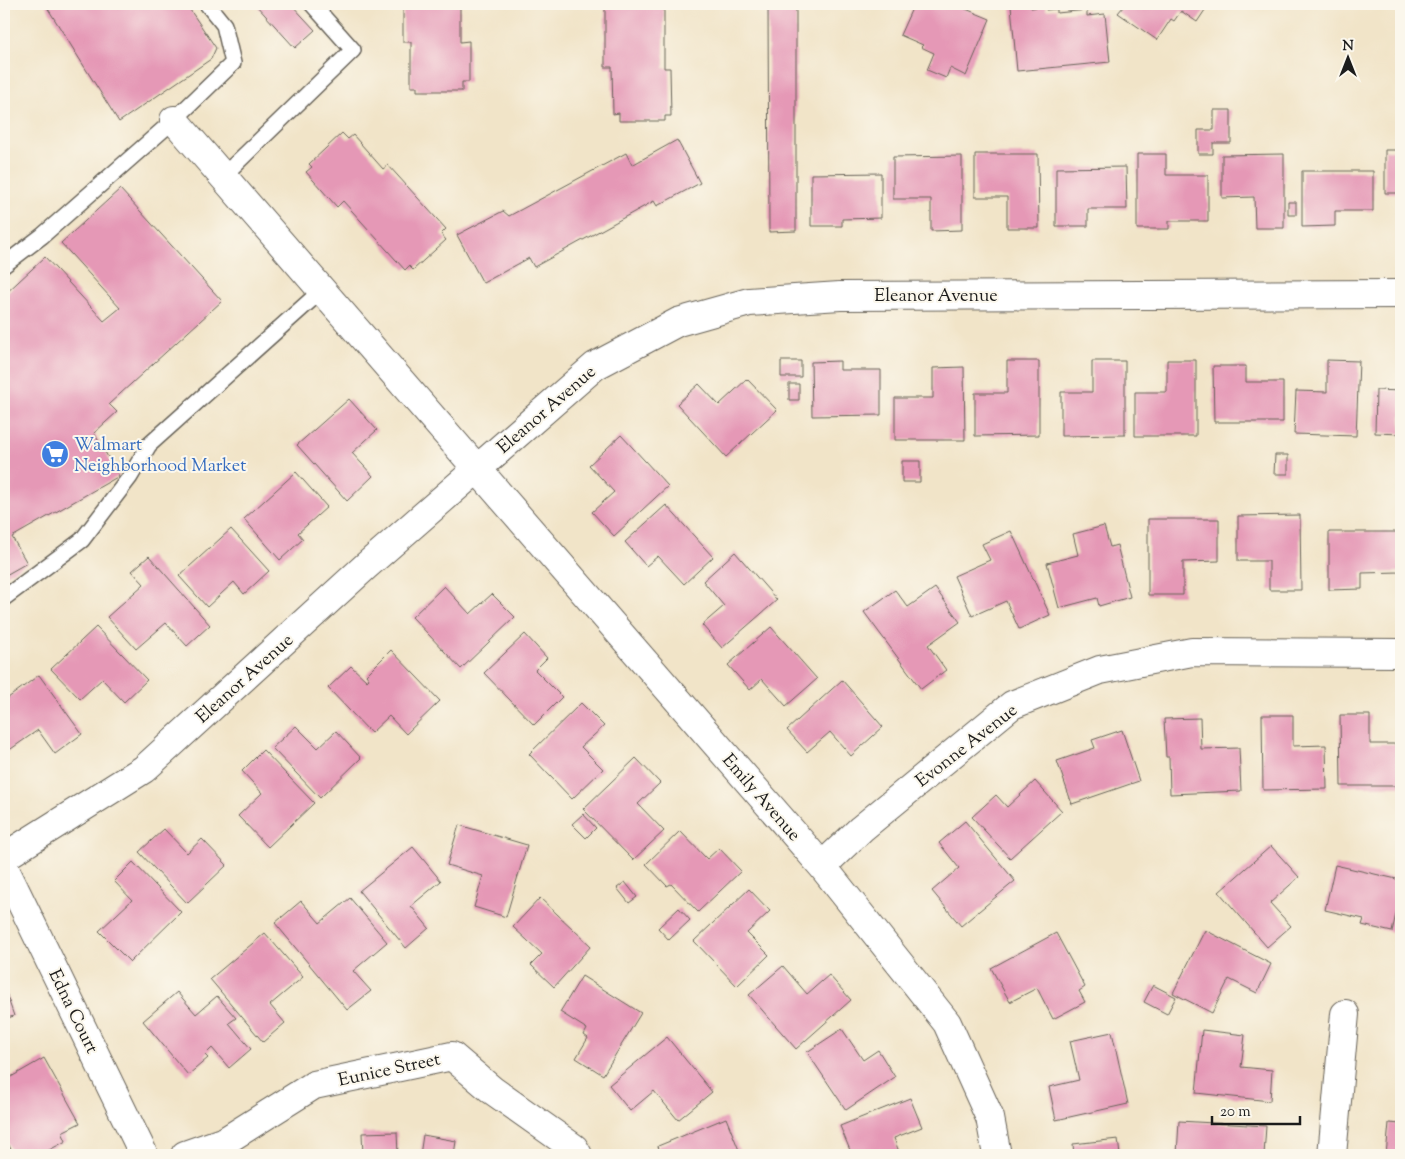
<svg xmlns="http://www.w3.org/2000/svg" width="1405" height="1159" font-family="'Sorts Mill Goudy',serif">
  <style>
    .building { fill: #e598b6 }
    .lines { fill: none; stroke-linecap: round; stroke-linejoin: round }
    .service-casing { stroke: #676258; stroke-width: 18 }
    .minor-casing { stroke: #676258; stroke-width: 30 }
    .service { stroke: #fff; stroke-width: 15 }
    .minor { stroke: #fff; stroke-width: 28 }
    .labels { text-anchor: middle; stroke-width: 4; stroke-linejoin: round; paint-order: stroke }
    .street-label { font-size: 18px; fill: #1c1c1c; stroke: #fbf7ec }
    .shop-label { font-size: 18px; fill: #366cbe; stroke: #fbf7ec; text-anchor: start }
  </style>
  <rect width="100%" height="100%" fill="#fbf7ec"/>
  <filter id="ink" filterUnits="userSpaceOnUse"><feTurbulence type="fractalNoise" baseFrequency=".02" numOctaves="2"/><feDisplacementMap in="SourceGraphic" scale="10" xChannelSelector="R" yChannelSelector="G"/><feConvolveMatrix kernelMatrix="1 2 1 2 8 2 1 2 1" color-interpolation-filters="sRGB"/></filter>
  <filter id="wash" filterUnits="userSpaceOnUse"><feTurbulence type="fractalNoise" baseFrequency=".0096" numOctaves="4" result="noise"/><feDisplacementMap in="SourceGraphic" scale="20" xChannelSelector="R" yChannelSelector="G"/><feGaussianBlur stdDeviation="1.12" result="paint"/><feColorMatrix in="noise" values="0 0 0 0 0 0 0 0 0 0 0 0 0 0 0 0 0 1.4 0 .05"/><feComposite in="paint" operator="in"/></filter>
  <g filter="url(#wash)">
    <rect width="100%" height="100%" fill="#f1e4c8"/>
    <g id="blocks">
      <path class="building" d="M 45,4 L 186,4 L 216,48 L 211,59 L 119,122 Z
        M 255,4 L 291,4 L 315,30 L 295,48 Z
        M 403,4 L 460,4 L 460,42 L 469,41 L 469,82 L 462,82 L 462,91 L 417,91 L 417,87 L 411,87 L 411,42 L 403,42 Z
        M 605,4 L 664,4 L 664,68 L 670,68 L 671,116 L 665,116 L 665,121 L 619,121 L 619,113 L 613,114 L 612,67 L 605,67 Z
        M 768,4 L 796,4 L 796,231 L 769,232 Z
        M 914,4 L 962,4 L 961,7 L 990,19 L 966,76 L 950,68 L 946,78 L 927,70 L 934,53 L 921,47 L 923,45 L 900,35 Z
        M 1030,4 L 1031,8 L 1046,6 L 1046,10 L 1057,9 L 1057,13 L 1087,10 L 1087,16 L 1105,14 L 1110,62 L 1017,71 L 1011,6 Z
        M 1118,4 L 1209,4 L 1197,22 L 1181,11 L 1174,21 L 1171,19 L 1157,40 L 1118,13 L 1123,7 Z
        M 1214,110 L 1231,110 L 1231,143 L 1213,143 L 1213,154 L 1198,154 L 1198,130 L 1214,130 Z
        M 342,133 L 348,139 L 353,135 L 383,169 L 388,165 L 446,229 L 441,234 L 446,240 L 413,270 L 409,266 L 405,270 L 343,201 L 337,207 L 306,172 L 312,167 L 309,164 Z
        M 677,140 L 700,183 L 657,206 L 654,201 L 534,267 L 529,258 L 483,283 L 457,235 L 503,211 L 509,216 L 626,153 L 632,165 Z
        M 1385,150 L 1401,150 L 1401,193 L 1385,193 Z
        M 975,154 L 1038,154 L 1039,228 L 1007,228 L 1007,197 L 975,197 Z
        M 1137,154 L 1166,154 L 1166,175 L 1208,175 L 1208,221 L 1169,221 L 1169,229 L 1137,229 Z
        M 1284,154 L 1284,228 L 1255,228 L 1254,197 L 1222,198 L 1222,155 Z
        M 962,156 L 962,230 L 931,231 L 931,199 L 893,199 L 893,157 Z
        M 1126,167 L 1127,209 L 1088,209 L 1088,226 L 1056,226 L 1056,168 Z
        M 1302,171 L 1373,171 L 1373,211 L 1335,211 L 1335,226 L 1302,227 Z
        M 881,173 L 881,218 L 842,219 L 842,226 L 811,226 L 811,174 Z
        M 120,189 L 222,301 L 109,404 L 117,412 L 94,433 L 119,476 L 12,537 L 27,563 L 4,576 L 4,313 L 6,312 L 4,309 L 4,295 L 45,257 L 104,321 L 120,308 L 61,243 Z
        M 1288,202 L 1296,202 L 1296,215 L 1288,215 Z
        M 1167,360 L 1196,360 L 1196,436 L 1135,436 L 1135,392 L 1167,392 Z
        M 1327,360 L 1359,361 L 1356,436 L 1294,434 L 1296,391 L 1327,392 Z
        M 781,361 L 801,361 L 801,377 L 781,377 Z
        M 840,361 L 840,370 L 881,370 L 881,415 L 812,416 L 811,362 Z
        M 1007,361 L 1039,361 L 1039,435 L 975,436 L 975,393 L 1007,393 Z
        M 1092,361 L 1125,361 L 1125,435 L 1061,436 L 1061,392 L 1092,392 Z
        M 1213,366 L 1246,366 L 1246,382 L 1283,382 L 1283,422 L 1214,422 Z
        M 964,367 L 965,440 L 895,440 L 895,398 L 933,398 L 933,368 Z
        M 747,379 L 777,410 L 726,457 L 677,404 L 699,384 L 719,405 Z
        M 789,384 L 799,384 L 799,400 L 789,400 Z
        M 1376,390 L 1401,391 L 1401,434 L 1375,433 Z
        M 349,399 L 377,430 L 352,453 L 373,476 L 347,501 L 297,445 Z
        M 621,435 L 668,486 L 614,536 L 592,512 L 614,492 L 589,465 Z
        M 1275,455 L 1288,455 L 1288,474 L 1274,474 Z
        M 902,461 L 920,461 L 920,482 L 902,482 Z
        M 296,472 L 327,507 L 298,533 L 303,539 L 280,560 L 244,519 Z
        M 666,505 L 713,557 L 684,584 L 658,556 L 646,566 L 625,542 Z
        M 1300,515 L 1301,590 L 1269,590 L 1269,561 L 1238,561 L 1238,516 Z
        M 1148,519 L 1219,519 L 1219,561 L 1183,562 L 1183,595 L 1148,595 Z
        M 1104,526 L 1110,547 L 1117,545 L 1130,597 L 1099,606 L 1097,598 L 1059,608 L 1047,563 L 1078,555 L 1073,534 Z
        M 231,529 L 269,571 L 244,594 L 234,582 L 207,607 L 179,576 Z
        M 1011,531 L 1050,615 L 1019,629 L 1006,601 L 972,616 L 954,576 L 990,560 L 982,544 Z
        M 1329,532 L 1399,532 L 1399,572 L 1362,573 L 1362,589 L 1329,590 Z
        M 735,552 L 777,600 L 722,648 L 702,625 L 724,606 L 703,581 Z
        M 149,556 L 210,625 L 187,646 L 166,623 L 136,649 L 107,617 L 144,584 L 132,571 Z
        M 444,586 L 470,614 L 492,594 L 515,617 L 461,669 L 412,617 Z
        M 935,588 L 960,622 L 928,645 L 946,670 L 921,689 L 864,612 L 895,590 L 908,607 Z
        M 96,627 L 147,680 L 124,702 L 102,679 L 80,699 L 51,669 Z
        M 771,627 L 817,679 L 786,706 L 762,679 L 750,690 L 728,665 Z
        M 525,634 L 547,658 L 535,670 L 562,697 L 534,725 L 484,673 Z
        M 391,650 L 440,701 L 406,734 L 389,716 L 371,733 L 328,688 L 351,666 L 367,681 L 369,679 L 366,675 Z
        M 39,675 L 82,734 L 55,754 L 38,730 L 8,751 L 4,745 L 4,701 Z
        M 842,680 L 883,727 L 851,756 L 830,732 L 807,752 L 787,730 Z
        M 581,703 L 604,726 L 581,747 L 603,769 L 572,799 L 529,754 Z
        M 1262,715 L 1293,715 L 1293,746 L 1326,745 L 1327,789 L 1263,790 Z
        M 1340,715 L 1370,715 L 1370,744 L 1401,744 L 1401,786 L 1341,786 Z
        M 1200,718 L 1201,749 L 1239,748 L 1241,791 L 1170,794 L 1169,757 L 1166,757 L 1164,719 Z
        M 296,726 L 318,748 L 336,731 L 361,758 L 320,798 L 272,748 Z
        M 1122,730 L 1139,781 L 1072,804 L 1057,761 L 1095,748 L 1092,740 Z
        M 263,750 L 314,803 L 268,847 L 238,816 L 262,793 L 242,771 Z
        M 636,758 L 660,783 L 638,804 L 664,831 L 633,860 L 583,809 Z
        M 1035,781 L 1062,811 L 1010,858 L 972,817 L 996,795 L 1007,807 Z
        M 583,814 L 596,828 L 586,838 L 572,824 Z
        M 965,821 L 1015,881 L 961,926 L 932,891 L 959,868 L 939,843 Z
        M 459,825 L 527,845 L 506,917 L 474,907 L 483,876 L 447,865 Z
        M 164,829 L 187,853 L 202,839 L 227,865 L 187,903 L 139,852 Z
        M 680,831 L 707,859 L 719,848 L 741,871 L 698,912 L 671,884 L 667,886 L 646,864 Z
        M 1271,846 L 1299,877 L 1270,903 L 1291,926 L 1267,947 L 1219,892 Z
        M 413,847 L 441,881 L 411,906 L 429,928 L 406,948 L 359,891 Z
        M 133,862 L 181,912 L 130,962 L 99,931 L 132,900 L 114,881 Z
        M 1335,865 L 1401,880 L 1401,891 L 1392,932 L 1362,925 L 1364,919 L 1325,910 Z
        M 625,882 L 637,897 L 629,903 L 617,888 Z
        M 749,889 L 770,911 L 747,933 L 769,955 L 737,986 L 694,941 Z
        M 350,898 L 387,942 L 353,971 L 371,991 L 347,1010 L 275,923 L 301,901 L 320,923 Z
        M 540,898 L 591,946 L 554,987 L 531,965 L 542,954 L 513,927 Z
        M 679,908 L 690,920 L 669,940 L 658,928 Z
        M 1205,930 L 1271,964 L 1257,993 L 1229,979 L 1212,1013 L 1173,993 Z
        M 265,933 L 303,977 L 270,1005 L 285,1023 L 263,1042 L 210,979 Z
        M 1056,933 L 1085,987 L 1079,991 L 1085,1002 L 1053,1019 L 1037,988 L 1010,1002 L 991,968 Z
        M 783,966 L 807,994 L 829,975 L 851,1000 L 796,1049 L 749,995 Z
        M 582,976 L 641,1013 L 603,1075 L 576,1058 L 588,1038 L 584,1035 L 587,1029 L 560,1012 Z
        M 1153,985 L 1176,997 L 1167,1014 L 1144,1002 Z
        M 4,987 L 14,1016 L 4,1019 Z
        M 177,992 L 196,1014 L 217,996 L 236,1018 L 229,1023 L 251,1049 L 229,1068 L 212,1048 L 205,1055 L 208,1058 L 188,1075 L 143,1021 Z
        M 842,1029 L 863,1060 L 878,1050 L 895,1077 L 846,1110 L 807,1052 Z
        M 1202,1030 L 1245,1035 L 1241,1067 L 1272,1070 L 1270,1101 L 1196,1093 Z
        M 1112,1032 L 1128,1104 L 1056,1120 L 1049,1087 L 1079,1080 L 1070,1041 Z
        M 667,1037 L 712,1092 L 678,1120 L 654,1091 L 630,1111 L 609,1085 Z
        M 44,1058 L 80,1123 L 62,1132 L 66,1141 L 40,1155 L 14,1155 L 4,1136 L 4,1101 L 6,1099 L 4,1095 L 4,1081 Z
        M 910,1098 L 922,1127 L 894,1138 L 900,1155 L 852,1155 L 840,1126 Z
        M 726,1118 L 741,1155 L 661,1155 L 658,1146 Z
        M 1179,1121 L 1266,1126 L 1264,1155 L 1177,1155 Z
        M 1389,1123 L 1401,1124 L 1401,1155 L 1386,1155 Z
        M 397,1132 L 398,1155 L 363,1155 L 362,1133 Z
        M 423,1135 L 456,1141 L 454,1155 L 420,1155 Z
        M 1118,1139 L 1120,1155 L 1074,1155 L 1073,1144 Z"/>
    </g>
  </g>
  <g filter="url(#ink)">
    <use href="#blocks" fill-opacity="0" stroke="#676258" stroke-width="1"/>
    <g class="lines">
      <g class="service-casing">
        <path id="service" d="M 223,176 L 353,50 L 312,4
          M 4,265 L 42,236 L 174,120 L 233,63 L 224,25 L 207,4
          M 4,598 L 82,540 L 130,477 L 149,445 L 322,290"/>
      </g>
      <g class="minor-casing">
        <path id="minor" d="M 174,120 L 822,866 L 947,1023 L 990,1118 L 997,1155
          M 4,857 L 144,769 L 366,566 L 595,366 L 678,322 L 749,302 L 840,296 L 1401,294
          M 822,866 L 861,829 L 1012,705 L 1100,670 L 1192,652 L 1401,653
          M 4,867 L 144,1155
          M 185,1155 L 225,1141 L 314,1085 L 452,1056 L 492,1090 L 574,1148 L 578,1155
          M 1332,1155 L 1345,1014"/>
      </g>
      <use href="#service" class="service"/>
      <use href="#minor" class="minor"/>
    </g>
  </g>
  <defs>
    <g id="supermarket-disc" transform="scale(1.4375)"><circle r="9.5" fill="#3f7fe0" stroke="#fbf7ec"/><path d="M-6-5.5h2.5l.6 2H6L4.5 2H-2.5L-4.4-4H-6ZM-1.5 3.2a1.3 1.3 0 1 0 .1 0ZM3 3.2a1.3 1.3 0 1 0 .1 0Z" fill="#fff"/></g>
  </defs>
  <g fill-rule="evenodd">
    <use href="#supermarket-disc" x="55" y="454"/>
  </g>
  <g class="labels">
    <g class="street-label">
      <text x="936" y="301">Eleanor Avenue</text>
      <text transform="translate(546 409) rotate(-41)" y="6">Eleanor Avenue</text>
      <text transform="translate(244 678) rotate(-42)" y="6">Eleanor Avenue</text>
      <text transform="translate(966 745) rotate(-38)" y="6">Evonne Avenue</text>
      <text transform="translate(762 797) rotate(49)" y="6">Emily Avenue</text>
      <text transform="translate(74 1011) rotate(64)" y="6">Edna Court</text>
      <text transform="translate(389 1069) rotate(-12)" y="6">Eunice Street</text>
    </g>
    <g class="shop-label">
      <text x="74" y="450">Walmart<tspan x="74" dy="21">Neighborhood Market</tspan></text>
    </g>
  </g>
  <rect width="1405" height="1159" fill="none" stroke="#fbf7ec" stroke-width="20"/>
  <g transform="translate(1348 58)" stroke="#fbf7ec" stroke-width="4" paint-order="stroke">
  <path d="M0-4L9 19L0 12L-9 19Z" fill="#1c1c1c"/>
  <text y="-8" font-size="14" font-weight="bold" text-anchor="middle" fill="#1c1c1c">N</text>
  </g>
  <path d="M1212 1116v8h88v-8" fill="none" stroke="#1c1c1c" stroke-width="2.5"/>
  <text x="1220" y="1116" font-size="15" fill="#1c1c1c" stroke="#fbf7ec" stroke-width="4" paint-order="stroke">20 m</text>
</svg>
